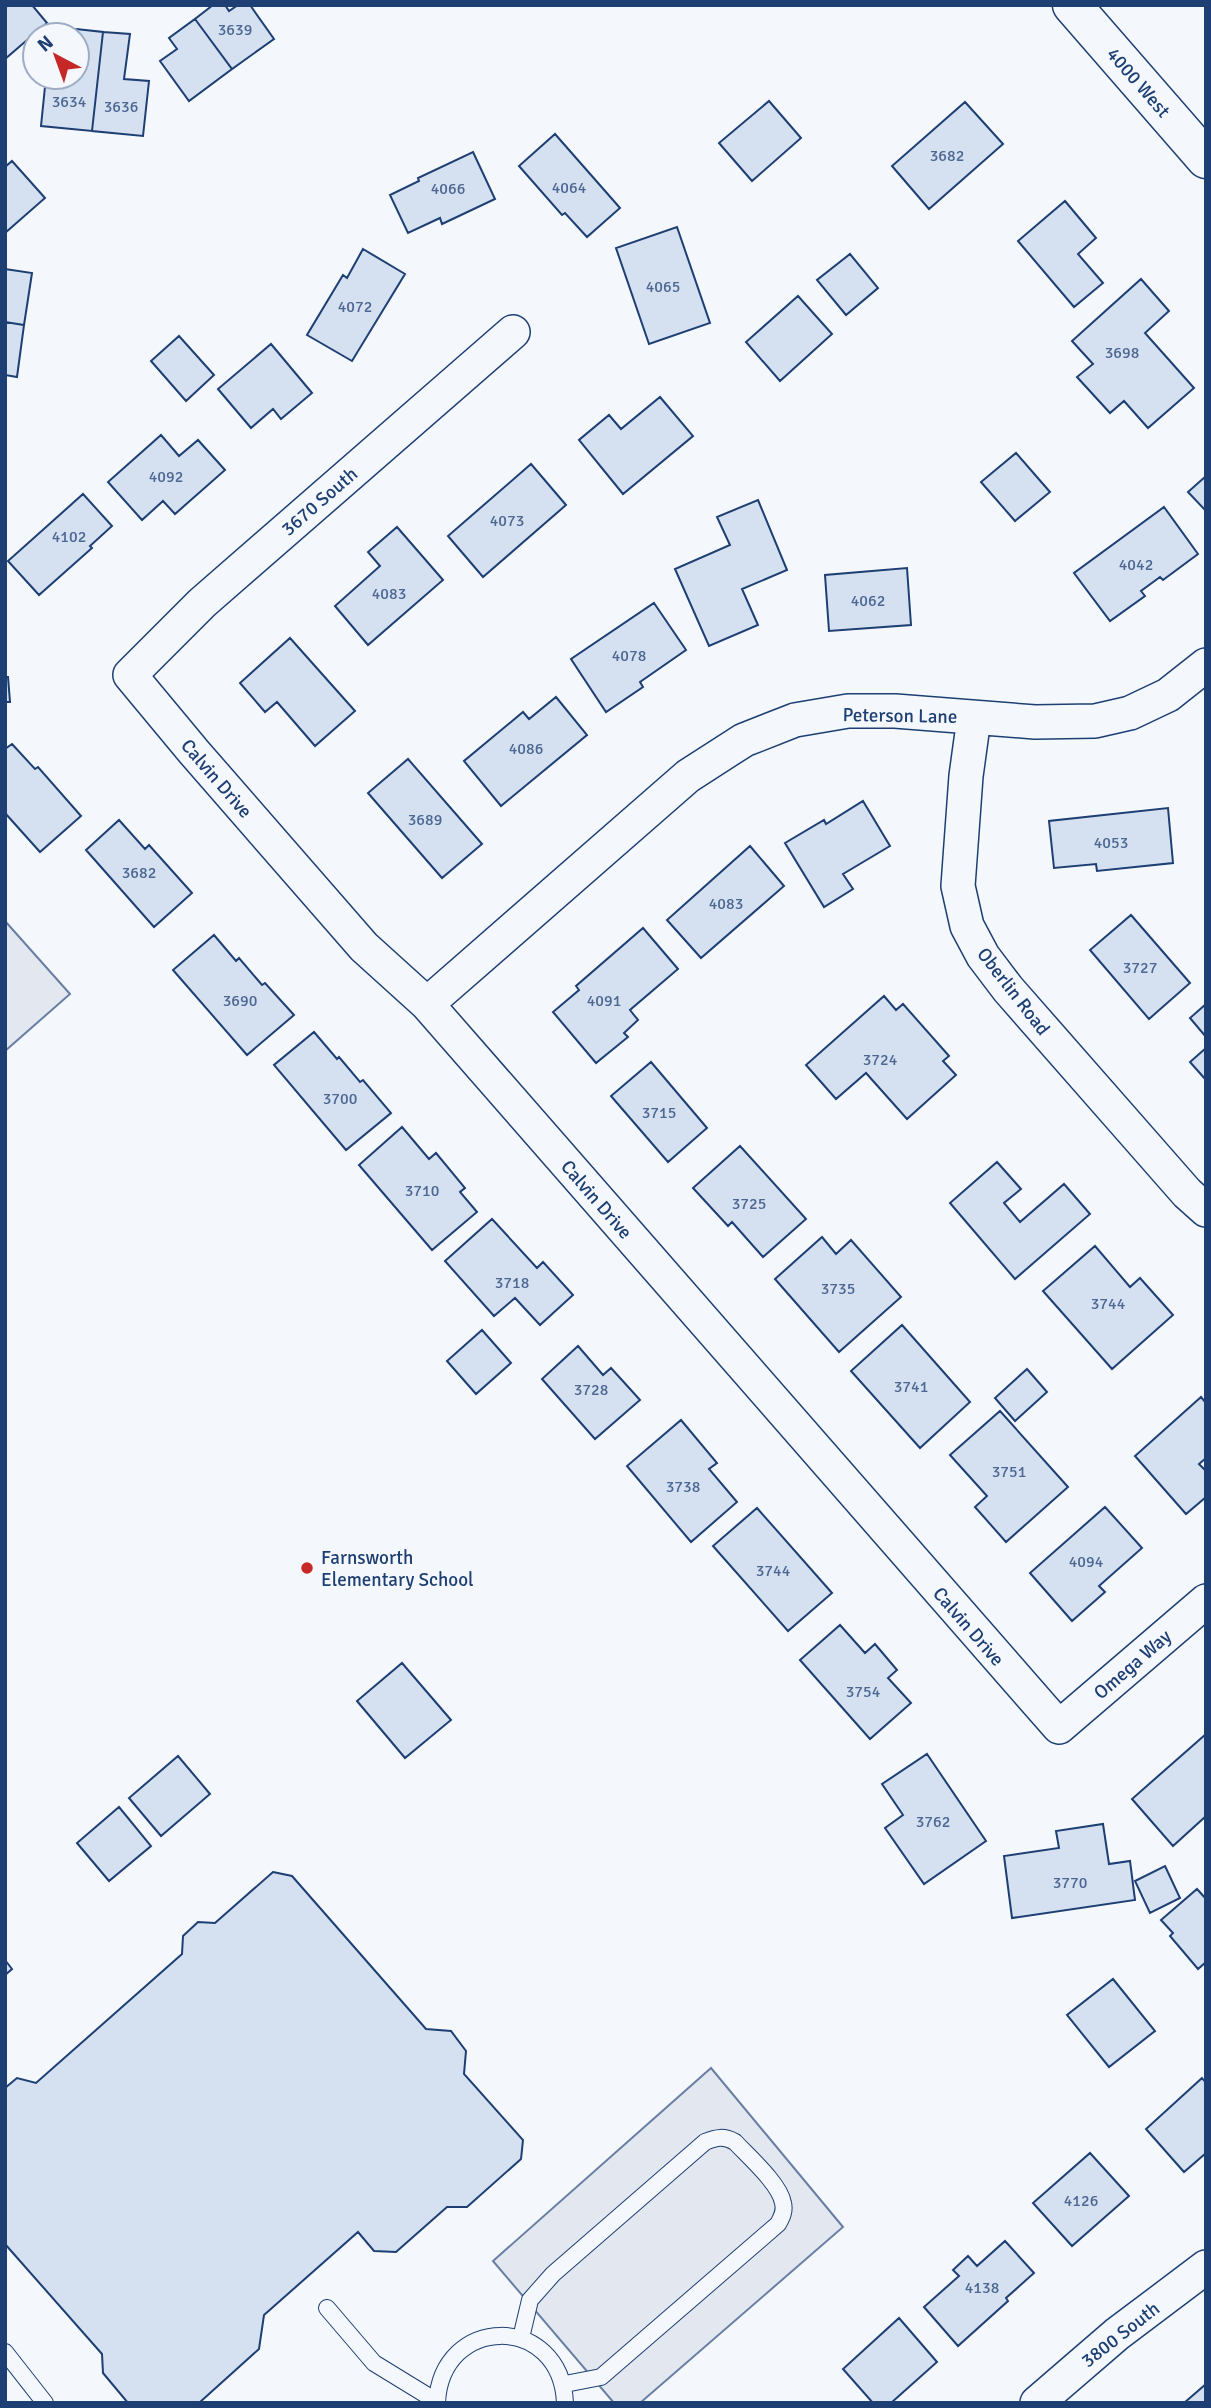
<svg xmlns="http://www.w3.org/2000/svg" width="1211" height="2408" font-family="Signika,sans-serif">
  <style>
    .parking { fill: #e3e8f0; stroke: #687fa3; stroke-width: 2 }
    .building { fill: #d5e0f0; stroke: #1d3f73; stroke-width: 2 }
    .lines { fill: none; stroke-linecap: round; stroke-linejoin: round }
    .service-casing { stroke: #1d3f73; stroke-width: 18 }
    .minor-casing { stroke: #1d3f73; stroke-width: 36 }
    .tertiary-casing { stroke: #1d3f73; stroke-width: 41 }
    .service { stroke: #f4f7fb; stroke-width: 16 }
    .minor { stroke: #f4f7fb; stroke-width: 33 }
    .tertiary { stroke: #f4f7fb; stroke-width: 38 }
    .poi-dot { fill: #c62828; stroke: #f4f7fb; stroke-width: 2.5 }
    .labels { text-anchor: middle; stroke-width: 5; stroke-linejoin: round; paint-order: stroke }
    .number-label { font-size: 16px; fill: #4b6792 }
    .street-label { font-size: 19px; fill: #1d3f73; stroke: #f4f7fb }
    .poi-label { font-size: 19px; fill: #1d3f73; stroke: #f4f7fb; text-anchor: start }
  </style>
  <rect width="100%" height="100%" fill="#f4f7fb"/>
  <path class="parking" d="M 5,921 L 70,994 L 5,1051 Z
    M 711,2068 L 843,2227 L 640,2403 L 614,2403 L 493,2261 Z"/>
  <path class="building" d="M 8,5 L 32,5 L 47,23 L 5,59 L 5,8 Z
    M 213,5 L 225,5 L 229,11 L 238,5 L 250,5 L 274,39 L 232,69 L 195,19 Z
    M 195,19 L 232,69 L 189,101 L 160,61 L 177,49 L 169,38 Z
    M 76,29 L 103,32 L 92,131 L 41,126 L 46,77 L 77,77 Z
    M 103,32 L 130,34 L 124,79 L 149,81 L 143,136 L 92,131 Z
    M 769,101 L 801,138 L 752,181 L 719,143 Z
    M 965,102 L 1003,144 L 929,209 L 892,166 Z
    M 555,134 L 620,208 L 587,237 L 565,213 L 562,215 L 519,166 Z
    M 473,152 L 495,199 L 442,224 L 440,218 L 408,233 L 390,195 L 419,181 L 418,178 Z
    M 12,161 L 45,198 L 5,233 L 5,167 Z
    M 1065,201 L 1096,238 L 1078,254 L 1103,283 L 1074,307 L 1018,241 Z
    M 677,227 L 710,323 L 649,344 L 616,248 Z
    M 363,249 L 405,274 L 352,361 L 307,335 L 343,275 L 347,278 Z
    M 850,254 L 878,288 L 846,315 L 817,280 Z
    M 5,269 L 32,273 L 24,325 L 5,322 Z
    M 1141,279 L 1169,311 L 1145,333 L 1194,388 L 1148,428 L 1124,401 L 1110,413 L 1077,377 L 1093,364 L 1072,341 Z
    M 798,296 L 832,334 L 780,381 L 746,342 Z
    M 5,322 L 24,325 L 17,377 L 5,375 Z
    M 179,336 L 214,375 L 186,401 L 151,361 Z
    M 271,344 L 312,393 L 281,419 L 273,409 L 251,428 L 218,389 Z
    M 660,397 L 693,436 L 623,494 L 579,440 L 609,415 L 621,429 Z
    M 161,435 L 179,456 L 198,440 L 225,470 L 175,514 L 163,501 L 142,520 L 108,482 Z
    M 1016,453 L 1050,492 L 1015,521 L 981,482 Z
    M 531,464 L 566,505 L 483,577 L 448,536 Z
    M 1206,476 L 1206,511 L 1188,492 Z
    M 83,494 L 112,526 L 90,546 L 92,548 L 39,595 L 8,561 Z
    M 758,500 L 787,570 L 742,589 L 758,625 L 709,646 L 675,569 L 730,545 L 717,517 Z
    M 1164,507 L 1198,554 L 1163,580 L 1160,577 L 1141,591 L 1145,596 L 1110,621 L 1074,573 Z
    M 397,527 L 443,580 L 368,645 L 335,606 L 380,566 L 368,552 Z
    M 907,568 L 911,625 L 829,631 L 825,575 Z
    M 654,603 L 686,650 L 640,682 L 643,687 L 606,712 L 571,659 Z
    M 290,638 L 355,711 L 315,746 L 277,702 L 265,712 L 240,683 Z
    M 5,677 L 8,677 L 10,702 L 5,702 Z
    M 556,697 L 587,735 L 501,806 L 464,761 L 523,712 L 529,719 Z
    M 12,744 L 35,769 L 38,767 L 81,816 L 40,852 L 5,813 L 5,749 Z
    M 408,759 L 482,844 L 442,878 L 368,793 Z
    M 863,801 L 890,846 L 843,874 L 853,889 L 824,907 L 785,843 L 824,820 L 826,824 Z
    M 1168,808 L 1173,863 L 1097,871 L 1096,864 L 1054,868 L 1049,821 Z
    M 119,820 L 145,849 L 149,845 L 192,893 L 154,927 L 86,850 Z
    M 750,846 L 784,886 L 701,958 L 667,920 Z
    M 1131,915 L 1190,983 L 1149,1019 L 1090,950 Z
    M 643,928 L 678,969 L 630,1010 L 638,1020 L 624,1033 L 628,1037 L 596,1063 L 553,1012 L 579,990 L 576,986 Z
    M 214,935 L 236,961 L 239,958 L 262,985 L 265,983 L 294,1015 L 247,1055 L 173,970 Z
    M 884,996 L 896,1010 L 903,1004 L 949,1056 L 943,1061 L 956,1075 L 907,1119 L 866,1073 L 836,1099 L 806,1065 Z
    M 1206,1004 L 1206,1037 L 1190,1018 Z
    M 314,1032 L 337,1059 L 339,1057 L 360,1082 L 363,1080 L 391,1113 L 346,1150 L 274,1065 Z
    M 1206,1048 L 1206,1080 L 1190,1062 Z
    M 651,1062 L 707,1128 L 668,1162 L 611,1096 Z
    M 402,1127 L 429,1159 L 436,1153 L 465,1188 L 460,1192 L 477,1212 L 432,1250 L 359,1165 Z
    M 740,1146 L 806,1219 L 763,1257 L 732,1222 L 728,1226 L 693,1188 Z
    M 997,1162 L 1021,1189 L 1004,1203 L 1020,1222 L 1064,1184 L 1090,1214 L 1015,1279 L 950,1203 Z
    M 492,1219 L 537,1268 L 543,1262 L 573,1295 L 540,1325 L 515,1298 L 494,1316 L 445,1261 Z
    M 822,1237 L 836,1254 L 851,1240 L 901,1297 L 839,1352 L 775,1279 Z
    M 1095,1246 L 1130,1287 L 1140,1278 L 1173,1315 L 1112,1369 L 1043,1291 Z
    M 902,1325 L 970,1402 L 920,1448 L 851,1371 Z
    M 482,1330 L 511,1363 L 476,1394 L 447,1361 Z
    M 578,1346 L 603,1375 L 611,1368 L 640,1400 L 595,1439 L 542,1379 Z
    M 1027,1369 L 1047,1392 L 1015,1421 L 995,1398 Z
    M 1201,1397 L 1206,1403 L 1206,1458 L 1199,1464 L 1206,1471 L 1206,1497 L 1186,1514 L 1135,1456 Z
    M 1000,1411 L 1068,1487 L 1006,1542 L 975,1507 L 987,1496 L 950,1455 Z
    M 681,1420 L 717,1463 L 709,1469 L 737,1502 L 691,1542 L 627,1466 Z
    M 1105,1507 L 1142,1548 L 1099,1586 L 1105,1592 L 1072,1621 L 1030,1573 Z
    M 757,1508 L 832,1593 L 788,1631 L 713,1546 Z
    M 840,1625 L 865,1653 L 875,1644 L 897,1670 L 888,1678 L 911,1703 L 870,1739 L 800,1660 Z
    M 402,1663 L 451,1720 L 405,1758 L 357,1701 Z
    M 1206,1734 L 1206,1816 L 1173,1846 L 1132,1799 Z
    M 927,1754 L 986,1841 L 924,1884 L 885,1828 L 903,1815 L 882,1784 Z
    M 178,1756 L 210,1794 L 161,1836 L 129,1798 Z
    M 119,1807 L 151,1846 L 109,1881 L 77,1843 Z
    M 1103,1824 L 1109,1864 L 1130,1861 L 1135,1900 L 1012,1918 L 1004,1856 L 1059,1848 L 1056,1831 Z
    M 1165,1866 L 1180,1898 L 1150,1913 L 1135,1881 Z
    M 273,1872 L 292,1876 L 426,2029 L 451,2031 L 466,2051 L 464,2074 L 523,2140 L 521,2159 L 467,2207 L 447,2207 L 396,2252 L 374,2251 L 358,2232 L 264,2315 L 259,2349 L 199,2403 L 128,2403 L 103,2373 L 102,2354 L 5,2244 L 5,2088 L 17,2078 L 36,2083 L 182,1954 L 183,1936 L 198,1922 L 215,1923 Z
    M 1197,1889 L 1206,1899 L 1206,1962 L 1198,1969 L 1170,1936 L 1173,1933 L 1161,1920 Z
    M 5,1960 L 12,1969 L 5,1975 Z
    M 1113,1979 L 1155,2031 L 1109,2067 L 1067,2015 Z
    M 1202,2078 L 1206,2083 L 1206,2153 L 1184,2172 L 1146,2129 Z
    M 1090,2153 L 1129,2196 L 1072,2246 L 1033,2203 Z
    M 1005,2241 L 1034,2273 L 1006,2298 L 1008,2301 L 958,2346 L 924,2307 L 959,2276 L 953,2270 L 968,2256 L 977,2266 Z
    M 899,2318 L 937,2362 L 891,2403 L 873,2403 L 843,2369 Z
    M 1206,2384 L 1206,2403 L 1184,2403 Z"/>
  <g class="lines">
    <g class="service-casing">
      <path id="service" d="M 327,2308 L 374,2363 L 436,2401
        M 521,2338 L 530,2300 L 553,2274 L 705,2142 C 717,2137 724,2136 735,2142 C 748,2156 780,2184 783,2203 C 785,2211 782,2217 778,2224 L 601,2377 L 565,2384
        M 5,2352 L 45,2403
        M 437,2403 C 441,2314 561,2313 565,2403"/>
    </g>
    <g class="minor-casing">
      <path id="minor" d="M 513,332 L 202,603 L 130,675 L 194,752 L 364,947 L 427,1004 L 1059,1727 L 1206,1601
        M 974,718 L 966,776 L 958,886 L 967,926 L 983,956 L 1008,989 L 1187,1193 L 1206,1210
        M 427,1004 L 688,776 L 744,740 L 795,720 L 848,711 L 895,711 L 1035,722 L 1095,721 L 1130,713 L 1168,695 L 1206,665
        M 1037,2403 L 1117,2334 L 1206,2267"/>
    </g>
    <g class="tertiary-casing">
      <path id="tertiary" d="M 1072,5 L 1206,159"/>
    </g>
    <use href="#service" class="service"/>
    <use href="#minor" class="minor"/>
    <use href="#tertiary" class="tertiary"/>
  </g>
  <circle class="poi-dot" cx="307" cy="1568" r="7"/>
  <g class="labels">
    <g class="number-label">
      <text x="235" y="35">3639</text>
      <text x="69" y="107">3634</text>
      <text x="121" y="112">3636</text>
      <text x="947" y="161">3682</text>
      <text x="569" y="193">4064</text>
      <text x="448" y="194">4066</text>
      <text x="663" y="292">4065</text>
      <text x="355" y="312">4072</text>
      <text x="1122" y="358">3698</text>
      <text x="166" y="482">4092</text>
      <text x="507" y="526">4073</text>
      <text x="69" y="542">4102</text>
      <text x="1136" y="570">4042</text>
      <text x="389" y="599">4083</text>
      <text x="868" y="606">4062</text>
      <text x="629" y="661">4078</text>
      <text x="526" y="754">4086</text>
      <text x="425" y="825">3689</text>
      <text x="1111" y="848">4053</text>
      <text x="139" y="878">3682</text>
      <text x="726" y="909">4083</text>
      <text x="1140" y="973">3727</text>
      <text x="240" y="1006">3690</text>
      <text x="604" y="1006">4091</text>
      <text x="880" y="1065">3724</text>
      <text x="340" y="1104">3700</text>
      <text x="659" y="1118">3715</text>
      <text x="422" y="1196">3710</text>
      <text x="749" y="1209">3725</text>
      <text x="512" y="1288">3718</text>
      <text x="838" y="1294">3735</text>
      <text x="1108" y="1309">3744</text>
      <text x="911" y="1392">3741</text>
      <text x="591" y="1395">3728</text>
      <text x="1009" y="1477">3751</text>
      <text x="683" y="1492">3738</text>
      <text x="1086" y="1567">4094</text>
      <text x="773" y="1576">3744</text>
      <text x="863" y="1697">3754</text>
      <text x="933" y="1827">3762</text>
      <text x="1070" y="1888">3770</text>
      <text x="1081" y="2206">4126</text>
      <text x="982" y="2293">4138</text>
    </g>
    <g class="street-label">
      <text transform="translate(1139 82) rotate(49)" y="7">4000 West</text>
      <text transform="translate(319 501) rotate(-41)" y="7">3670 South</text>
      <text transform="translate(900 715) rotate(1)" y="7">Peterson Lane</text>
      <text transform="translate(217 778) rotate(49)" y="7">Calvin Drive</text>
      <text transform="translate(1014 991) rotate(52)" y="7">Oberlin Road</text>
      <text transform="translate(597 1199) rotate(49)" y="7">Calvin Drive</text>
      <text transform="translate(969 1626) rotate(49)" y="7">Calvin Drive</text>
      <text transform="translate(1132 1664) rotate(-41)" y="7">Omega Way</text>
      <text transform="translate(1120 2334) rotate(-38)" y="7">3800 South</text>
    </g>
    <g class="poi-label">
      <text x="321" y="1564">Farnsworth<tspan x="321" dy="22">Elementary School</tspan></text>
    </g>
  </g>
  <rect width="1211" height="2408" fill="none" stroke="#1d3f73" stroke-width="14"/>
  <g transform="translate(56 56) rotate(319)"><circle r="33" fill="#f4f7fb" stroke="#9eadc5" stroke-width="2"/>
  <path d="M0-5L12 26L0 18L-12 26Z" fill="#c62828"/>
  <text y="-10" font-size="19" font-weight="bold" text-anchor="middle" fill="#1d3f73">N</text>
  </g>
</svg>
